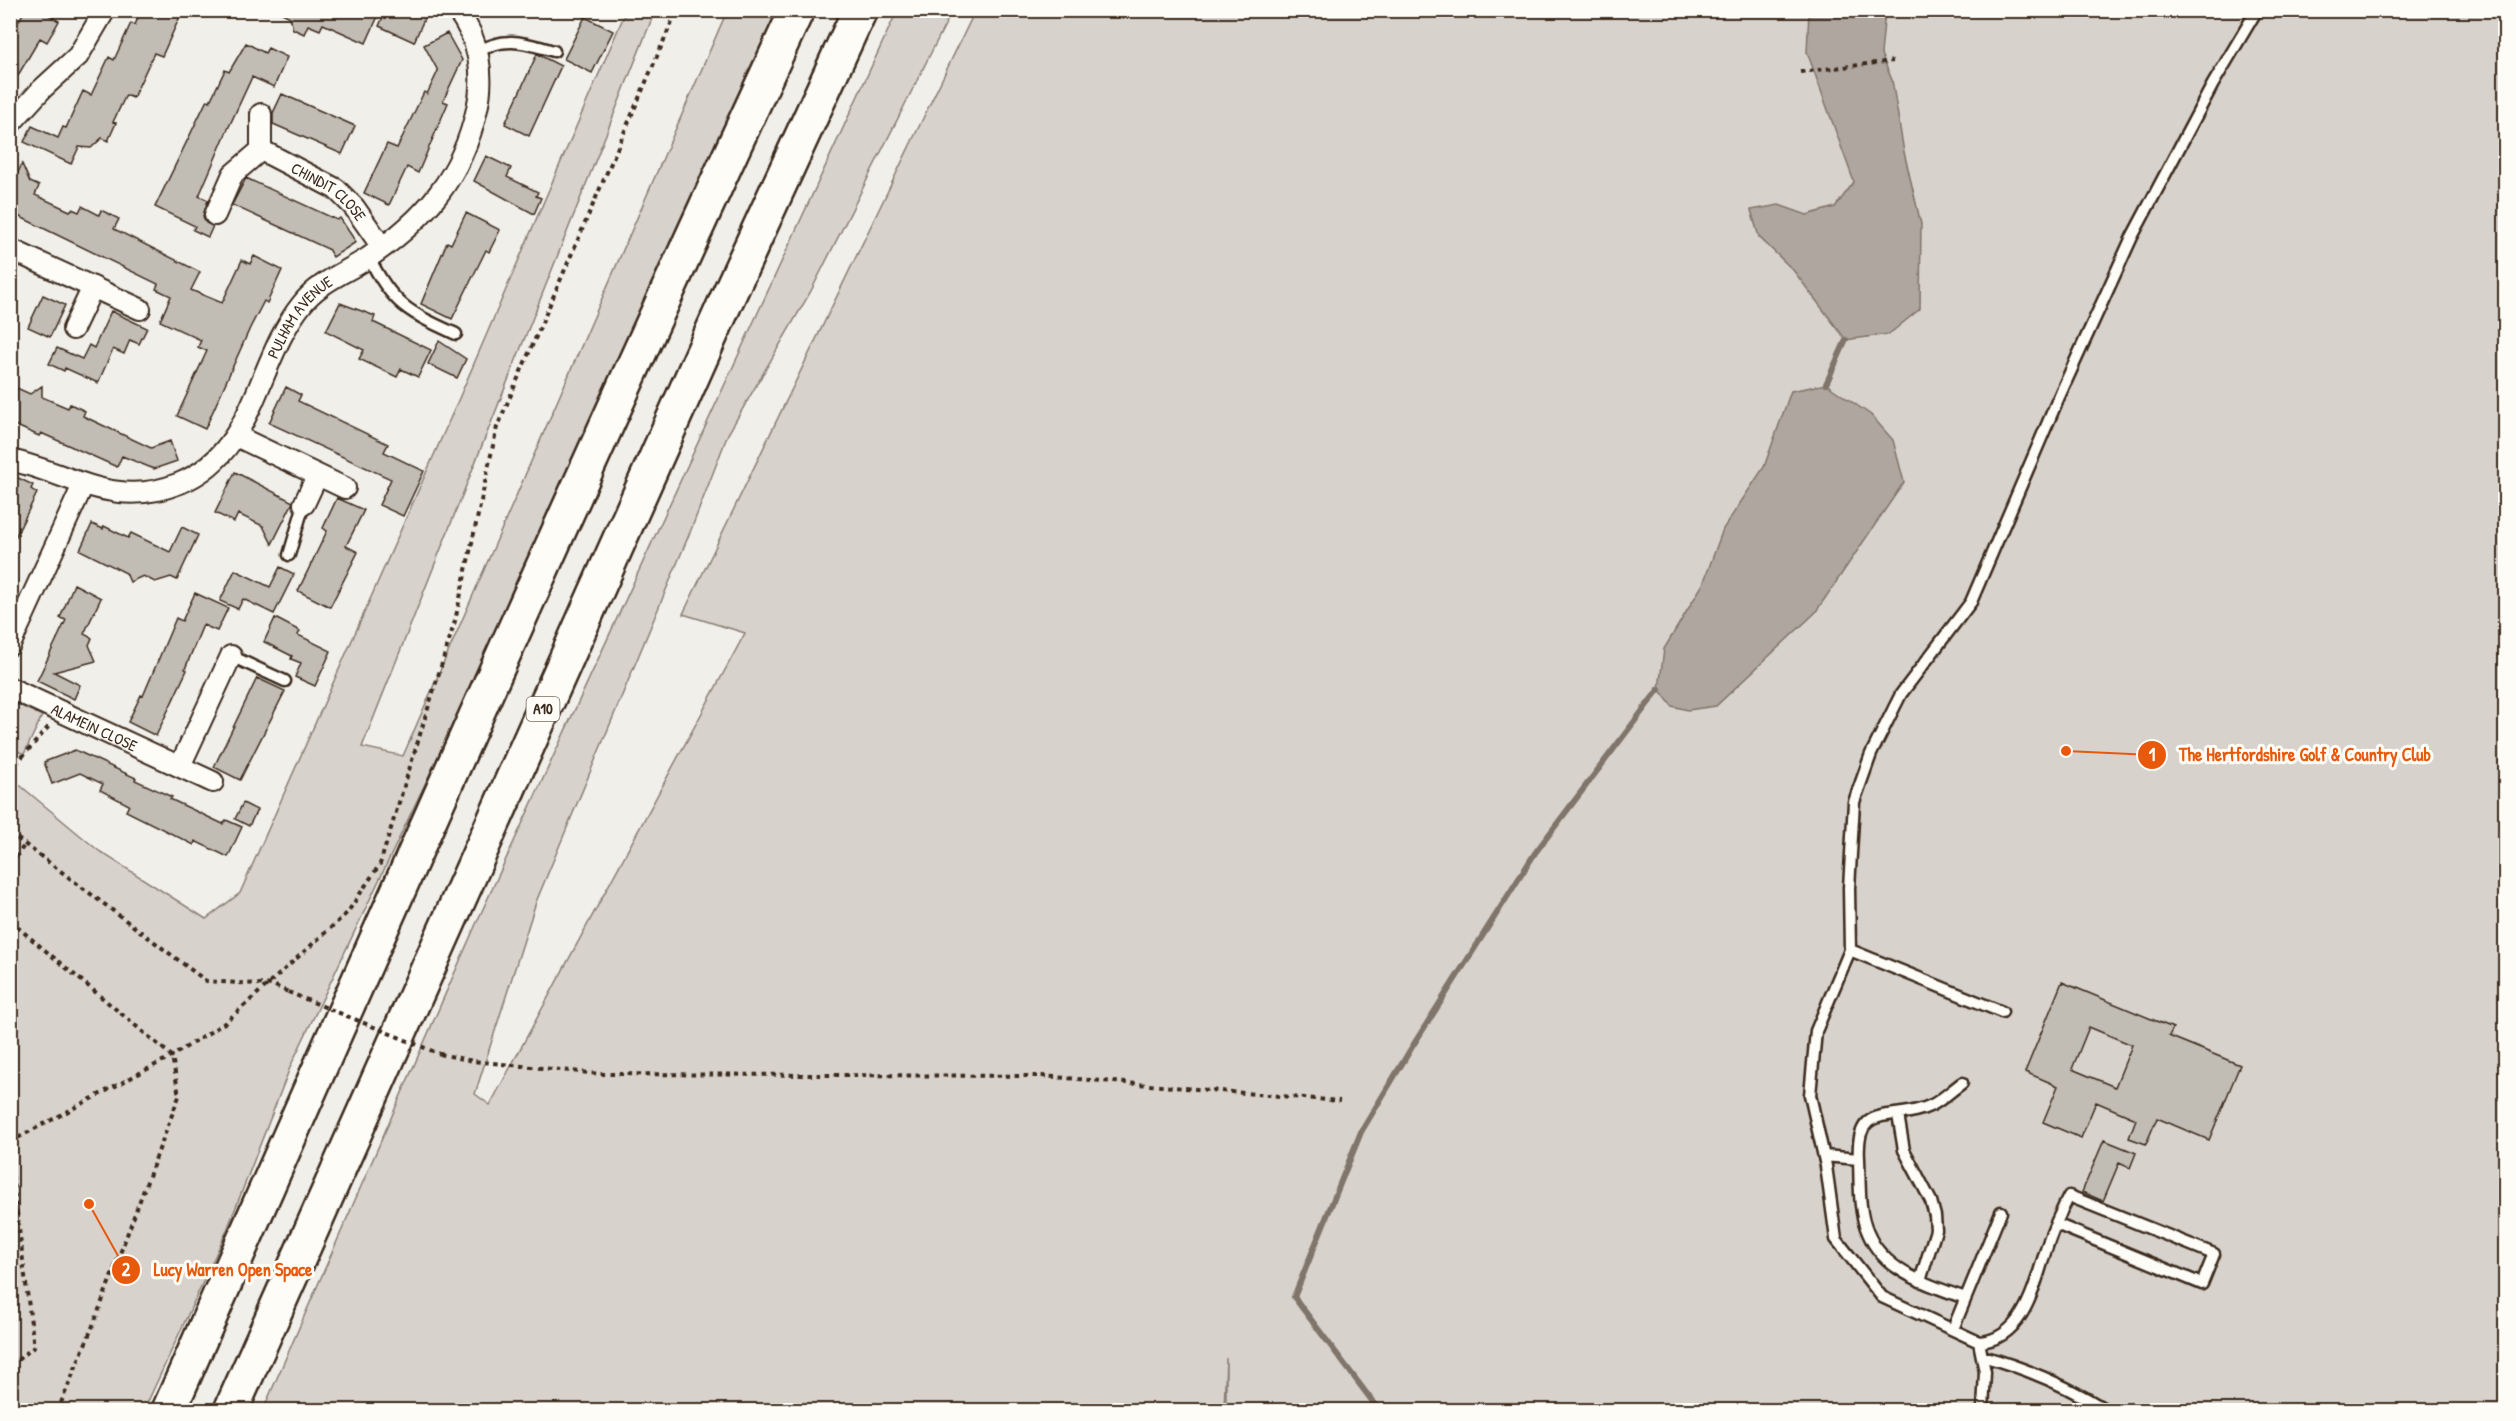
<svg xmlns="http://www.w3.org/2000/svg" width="2516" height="1421" font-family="'Patrick Hand',sans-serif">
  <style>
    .green { fill: #d7d2cc; stroke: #897e75; stroke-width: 1.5 }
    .water { fill: #aea69f; stroke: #80746b; stroke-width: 1.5 }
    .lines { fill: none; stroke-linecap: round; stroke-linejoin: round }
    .stream { stroke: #80746b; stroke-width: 6 }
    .building { fill: #c1bcb4; stroke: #3b2a1e; stroke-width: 1.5; fill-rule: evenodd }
    .lane-casing { stroke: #3b2a1e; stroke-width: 15 }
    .street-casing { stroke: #3b2a1e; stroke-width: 24 }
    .highway-casing { stroke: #3b2a1e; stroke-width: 38 }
    .path { stroke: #3b2a1e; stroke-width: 4; stroke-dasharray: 4.5 4.5; stroke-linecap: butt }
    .lane { stroke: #fdfcf7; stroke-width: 10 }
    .street { stroke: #fdfcf7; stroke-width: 20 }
    .highway { stroke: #fdfcf7; stroke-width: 33 }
    .path-bridge { stroke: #3b2a1e; stroke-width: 4; stroke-dasharray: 4.5 4.5; stroke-linecap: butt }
    .labels { text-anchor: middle; stroke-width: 6; stroke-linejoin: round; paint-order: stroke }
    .shield { fill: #fdfcf7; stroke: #75695f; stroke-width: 1.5 }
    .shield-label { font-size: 15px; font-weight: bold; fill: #3b2a1e }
    .street-label { font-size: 16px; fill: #3b2a1e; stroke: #fdfcf7 }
    .leader { fill: none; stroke: #e8590c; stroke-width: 2 }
    .callout-dot { fill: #e8590c; stroke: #fdfcf7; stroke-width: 2 }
    .mark-label { font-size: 18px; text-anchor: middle; font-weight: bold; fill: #fff }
    .callout-label { font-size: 18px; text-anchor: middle; font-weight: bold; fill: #e8590c; stroke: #fdfcf7; stroke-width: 6; stroke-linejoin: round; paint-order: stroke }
  </style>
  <rect width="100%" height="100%" fill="#f1efea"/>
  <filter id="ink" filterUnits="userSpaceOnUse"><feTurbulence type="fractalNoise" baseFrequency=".0167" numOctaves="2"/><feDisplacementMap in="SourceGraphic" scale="12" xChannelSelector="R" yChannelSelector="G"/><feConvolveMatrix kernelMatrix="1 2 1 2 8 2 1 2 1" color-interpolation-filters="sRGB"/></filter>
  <g filter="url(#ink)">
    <path class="green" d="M 626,11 L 655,11 L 362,747 L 403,756 L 727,11 L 782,11 L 546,530 L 291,1065 L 227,1230 L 144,1410 L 11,1410 L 10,777 L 99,851 L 206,919 L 240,893 L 457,403 Z
      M 897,11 L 952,11 L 811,291 L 728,434 L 691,530 L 536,902 L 475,1094 L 490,1105 L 745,633 L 683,614 L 975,11 L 2505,11 L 2505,1410 L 1226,1410 L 1226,1358 L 1224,1410 L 263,1410 L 476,924 Z
      M 11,701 L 42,716 L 24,754 L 11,748 Z"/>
    <path class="water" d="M 1809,11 L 1885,11 L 1881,54 L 1892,80 L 1904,152 L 1921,224 L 1920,309 L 1889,334 L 1846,340 L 1793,270 L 1759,237 L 1751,210 L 1779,205 L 1807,215 L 1835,207 L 1854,182 L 1807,52 Z
      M 1826,384 L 1871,415 L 1893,440 L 1904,482 L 1815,613 L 1716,706 L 1688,710 L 1672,706 L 1659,689 L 1664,649 L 1703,584 L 1723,529 L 1764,467 L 1791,391 Z"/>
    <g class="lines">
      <path class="stream" d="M 1826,384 L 1846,340
        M 1379,1410 L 1294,1297 L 1361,1132 L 1412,1047 L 1535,853 L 1659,689"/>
    </g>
    <path class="building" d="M 25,10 L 40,10 L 59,21 L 47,42 L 40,38 L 10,89 L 10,37 Z
      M 141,10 L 183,10 L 162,56 L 154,53 L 133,98 L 126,95 L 113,122 L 116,123 L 108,141 L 102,138 L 91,148 L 79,147 L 71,164 L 24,142 L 32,126 L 58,138 L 63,127 L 66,128 L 83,91 L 91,95 L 109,57 L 114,60 L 131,23 L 135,25 Z
      M 276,10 L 370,10 L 379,14 L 366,43 L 323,24 L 320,30 L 308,25 L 304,34 L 293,29 L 290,17 Z
      M 386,10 L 428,10 L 414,42 L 379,26 Z
      M 585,17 L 613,31 L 592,73 L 564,59 Z
      M 447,33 L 462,60 L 443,101 L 448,103 L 418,173 L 407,167 L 389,205 L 364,193 L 387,144 L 397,148 L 424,92 L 427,94 L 438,71 L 424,45 Z
      M 246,43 L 265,53 L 268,48 L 287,57 L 274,87 L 252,77 L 227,131 L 199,196 L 208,200 L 203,216 L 206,223 L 213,226 L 208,237 L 193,230 L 195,226 L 155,207 L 207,100 L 210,101 L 225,70 L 229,72 Z
      M 537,54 L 561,66 L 529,136 L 505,124 Z
      M 282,94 L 355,126 L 342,154 L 273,124 L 273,113 Z
      M 486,156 L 511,168 L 507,177 L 538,192 L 536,196 L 541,198 L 534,214 L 474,181 Z
      M 22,164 L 30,182 L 39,186 L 35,195 L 70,211 L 72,209 L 79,212 L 82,206 L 99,215 L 101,210 L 119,219 L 114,229 L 200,272 L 191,290 L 222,303 L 242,260 L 250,264 L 254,256 L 282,270 L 267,303 L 264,301 L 250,328 L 205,429 L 177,416 L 207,351 L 198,347 L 201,340 L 160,321 L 171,296 L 156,289 L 158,284 L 10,212 L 10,189 Z
      M 246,178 L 337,220 L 340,218 L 356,242 L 333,257 L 328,249 L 232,205 Z
      M 466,213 L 500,230 L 489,252 L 486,250 L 452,319 L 421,304 L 447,242 L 451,244 Z
      M 43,295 L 65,305 L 50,337 L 28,327 Z
      M 340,303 L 375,316 L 373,322 L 431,350 L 418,377 L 401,369 L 397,377 L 359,359 L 364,350 L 326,331 Z
      M 111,311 L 147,328 L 139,344 L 130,340 L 124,354 L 113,349 L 98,383 L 65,368 L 64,371 L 49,364 L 57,348 L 82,359 L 89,345 L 94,348 Z
      M 439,341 L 466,359 L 457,378 L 428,364 Z
      M 10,385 L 30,394 L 42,386 L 42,397 L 68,408 L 70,404 L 85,411 L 83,416 L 151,448 L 170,441 L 177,461 L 154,469 L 122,456 L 117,467 L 41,433 L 39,436 L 10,423 Z
      M 286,387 L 301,395 L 298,401 L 388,444 L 384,452 L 424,471 L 403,516 L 379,505 L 391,479 L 269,423 Z
      M 235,472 L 293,502 L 272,544 L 263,526 L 238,514 L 234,522 L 215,513 Z
      M 10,474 L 33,485 L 31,489 L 37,493 L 10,548 Z
      M 337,498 L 364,510 L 346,546 L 358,552 L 330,607 L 298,591 L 327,531 L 323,528 Z
      M 92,524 L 103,529 L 104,526 L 128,538 L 131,533 L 170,552 L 182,527 L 198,535 L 177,580 L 171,577 L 155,582 L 143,576 L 130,582 L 126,573 L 80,550 Z
      M 280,567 L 294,574 L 274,614 L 243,599 L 238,609 L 220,601 L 235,570 L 270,587 Z
      M 74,584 L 101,598 L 84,634 L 92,638 L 89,645 L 96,661 L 54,672 L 80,685 L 74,699 L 37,681 L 66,620 L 60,618 Z
      M 195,593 L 228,608 L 217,631 L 203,625 L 185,669 L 187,670 L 156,736 L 128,722 L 141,695 L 143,696 L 176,618 L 182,621 Z
      M 275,618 L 300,631 L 298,635 L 331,651 L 315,686 L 295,677 L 301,663 L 291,659 L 292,656 L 264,642 Z
      M 257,678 L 285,691 L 240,780 L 214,767 Z
      M 75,750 L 136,778 L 135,780 L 172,797 L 170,799 L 223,824 L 226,820 L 242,827 L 228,857 L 195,841 L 194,845 L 126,811 L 129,805 L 100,790 L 103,784 L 80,773 L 52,784 L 44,762 Z
      M 243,803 L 257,810 L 249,826 L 235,819 Z
      M 2062,982 L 2173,1028 L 2169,1036 L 2240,1065 L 2209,1140 L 2157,1118 L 2146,1144 L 2129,1138 L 2136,1119 L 2096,1102 L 2081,1138 L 2043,1122 L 2058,1086 L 2025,1072 ZM 2089,1027 L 2132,1045 L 2115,1087 L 2072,1069 Z
      M 2104,1140 L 2136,1153 L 2130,1168 L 2119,1163 L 2103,1201 L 2082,1192 Z"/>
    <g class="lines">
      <g class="lane-casing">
        <path id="lane" d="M 478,52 C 505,35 525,43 554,51
          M 369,257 C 392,305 410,313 456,334
          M 289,555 L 304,504
          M 231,656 L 285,681
          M 1850,950 L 1816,1031 L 1810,1095 L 1826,1166 L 1836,1239 L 1882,1297 L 1979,1342 L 1985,1372 L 1983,1410
          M 2002,1012 L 1850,950 L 1849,888 L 1854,802 L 1871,754 L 1901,694 L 1971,602 L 2058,399 L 2132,237 L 2213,84 L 2257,10
          M 1898,1115 L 1904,1150 L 1931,1201 L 1935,1216 L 1936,1230 L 1920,1281
          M 1824,1156 L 1859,1159 C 1860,1182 1858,1211 1868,1233 C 1884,1272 1929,1285 1965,1298
          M 1859,1159 C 1855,1099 1893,1124 1932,1105 C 1942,1100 1952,1090 1962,1083
          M 1953,1329 L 2001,1212
          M 1979,1342 C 2028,1339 2036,1275 2050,1238 C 2055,1224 2062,1210 2069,1196 L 2214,1254 L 2202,1284 L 2056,1224
          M 1982,1356 C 2026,1368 2067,1386 2106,1410"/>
      </g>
      <g class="street-casing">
        <g id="street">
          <path d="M 10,124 L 42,89 L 78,56 L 105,10"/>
          <path id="s1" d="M 261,150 L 336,189 L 354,207 L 382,247"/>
          <path d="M 215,215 L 233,174 L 261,150 L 261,114"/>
          <path d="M 10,249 L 140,309"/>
          <path d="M 73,329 L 93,287"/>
          <path d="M 236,436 L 345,488"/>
          <path id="s2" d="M 10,460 C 73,474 114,510 180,483 C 256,452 256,361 302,304 C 319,282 345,273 368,258 C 425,219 462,177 477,109 C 485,75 479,39 457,10"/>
          <path d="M 304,504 L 317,476"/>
          <path d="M 10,645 L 83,485"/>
          <path id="s3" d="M 10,688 L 213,782"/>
          <path d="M 180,766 L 231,656"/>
        </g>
      </g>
      <g class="highway-casing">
        <path id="highway" d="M 169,1410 C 375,942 581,474 797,10
          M 231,1410 L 726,301 L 860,10"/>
      </g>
      <path class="path" d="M 1800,72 L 1893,61
        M 10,771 L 50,725
        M 10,833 L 206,981 L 273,985 L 288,992
        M 10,865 L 26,843
        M 10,921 L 172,1056 L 179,1096 L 94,1323 L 58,1410
        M 440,1054 L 473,1061 L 600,1074 L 1042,1076 L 1340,1101
        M 10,1142 L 172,1056 L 226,1022 L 347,913 L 380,864 L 455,621 L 497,427 L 677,10
        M 10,1158 L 34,1347 L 10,1366"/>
      <use href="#lane" class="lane"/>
      <use href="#street" class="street"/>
      <use href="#highway" class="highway"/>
      <path class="path-bridge" d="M 288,992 L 440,1054"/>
    </g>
  </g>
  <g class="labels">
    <rect class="shield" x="526.5" y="697" width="33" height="24" rx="4.5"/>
    <g class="shield-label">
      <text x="543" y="714">A10</text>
    </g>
    <g class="street-label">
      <text dy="6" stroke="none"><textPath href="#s1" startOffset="80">CHINDIT CLOSE</textPath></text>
      <text dy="6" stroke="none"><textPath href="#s2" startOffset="386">PULHAM AVENUE</textPath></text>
      <text dy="6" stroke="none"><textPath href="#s3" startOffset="93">ALAMEIN CLOSE</textPath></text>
    </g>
  </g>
  <path class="leader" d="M2066 751L2152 755M89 1204L126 1270"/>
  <g class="callout-dot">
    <circle cx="2066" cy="751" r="6"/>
    <circle cx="89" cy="1204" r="6"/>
    <circle cx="2152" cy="755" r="15"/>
    <circle cx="126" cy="1270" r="15"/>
  </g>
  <g class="mark-label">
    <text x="2152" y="761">1</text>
    <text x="126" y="1276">2</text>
  </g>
  <g class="callout-label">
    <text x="2305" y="761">The Hertfordshire Golf &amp; Country Club</text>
    <text x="233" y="1276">Lucy Warren Open Space</text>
  </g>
  <rect width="2516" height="1421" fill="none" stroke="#fdfcf7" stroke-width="36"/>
  <rect x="18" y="18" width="2480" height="1385" fill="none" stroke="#3b2a1e" stroke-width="2" filter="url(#ink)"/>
</svg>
